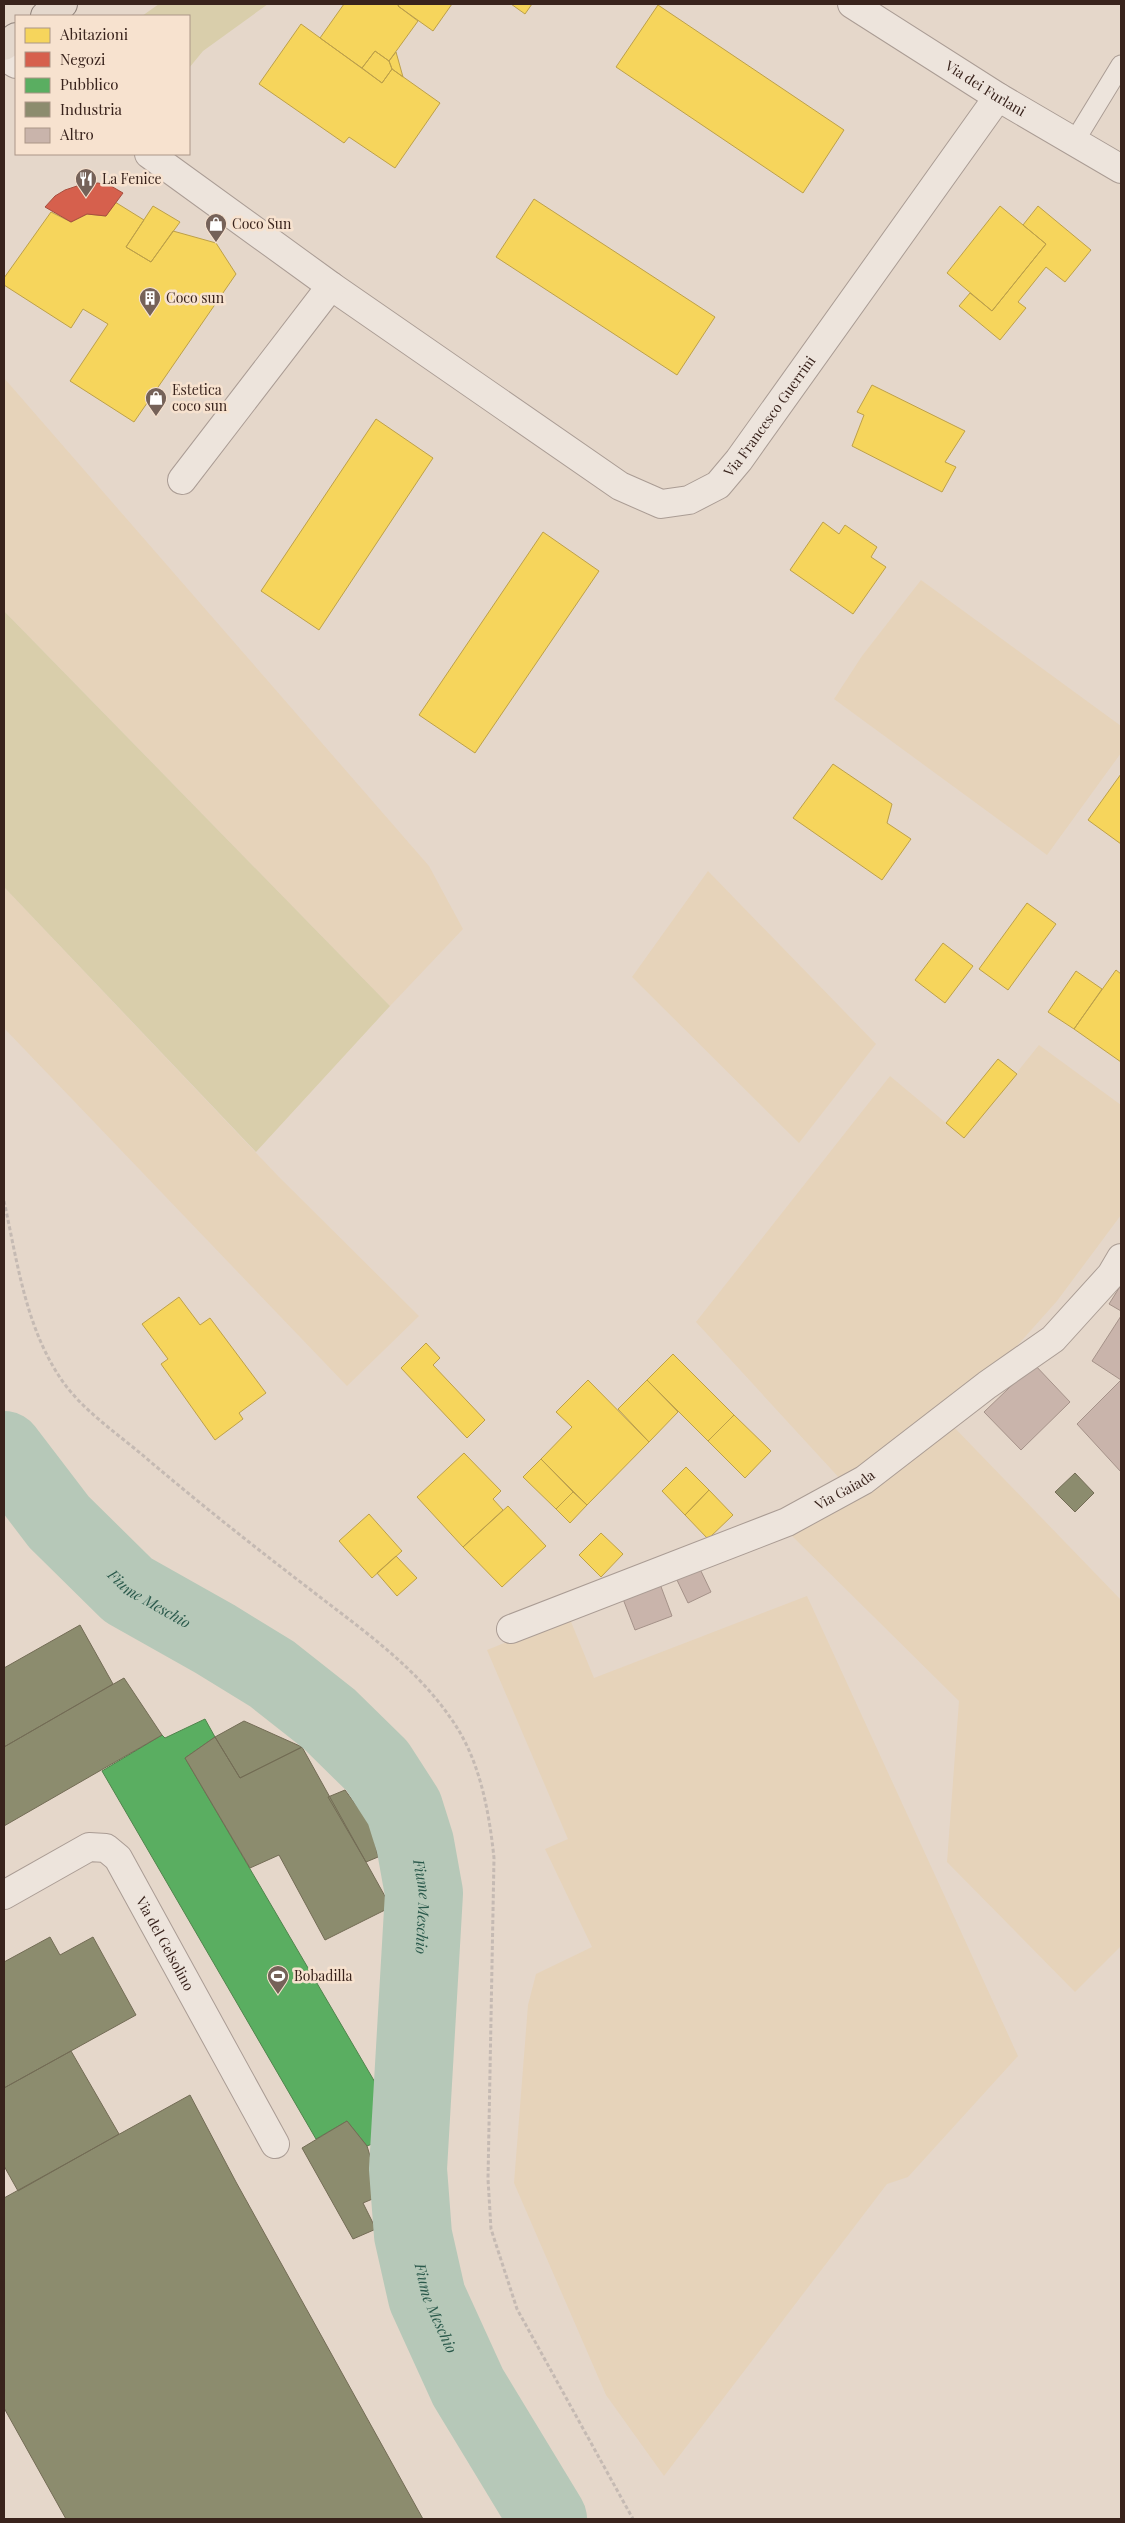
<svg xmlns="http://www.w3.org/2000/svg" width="1125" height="2523" font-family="'Playfair Display',serif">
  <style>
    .farmland { fill: #e6d3ba }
    .green { fill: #d9ceab }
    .homes { fill: #f6d55c; stroke: #bda049 }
    .shops { fill: #d6604d; stroke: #a74e3e }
    .public { fill: #5aae61; stroke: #50844c }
    .industry { fill: #8c8c6e; stroke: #736c55 }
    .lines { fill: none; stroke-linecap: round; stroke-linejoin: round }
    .river { stroke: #b6c8b8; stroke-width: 78 }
    .building { fill: #c9b4ab; stroke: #a59289 }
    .lane-casing { stroke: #aa9c94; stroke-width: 21 }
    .street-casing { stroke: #aa9c94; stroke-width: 30 }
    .primary-casing { stroke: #8f827a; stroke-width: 30 }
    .path { stroke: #c5bab3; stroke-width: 3; stroke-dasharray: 4 2.5; stroke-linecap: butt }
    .lane { stroke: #ede4dc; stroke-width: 19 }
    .street { stroke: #ede4dc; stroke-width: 28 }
    .primary { stroke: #e4d8cd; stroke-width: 28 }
    .labels { text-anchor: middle; stroke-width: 5; stroke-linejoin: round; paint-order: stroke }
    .street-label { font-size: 14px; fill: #39231c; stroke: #f7e2cf }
    .poi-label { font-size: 14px; fill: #39231c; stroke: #f7e2cf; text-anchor: start }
    .water-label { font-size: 15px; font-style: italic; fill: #2a594b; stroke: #f7e2cf }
  </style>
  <rect width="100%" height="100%" fill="#e5d7ca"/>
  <path class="farmland" d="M 4,378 L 429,866 L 463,929 L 390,1006 L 4,611 Z
    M 921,580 L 1121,726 L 1121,753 L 1047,855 L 834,699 L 862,656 Z
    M 708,871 L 876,1044 L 799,1143 L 632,977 Z
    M 4,887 L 279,1177 L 419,1316 L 347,1386 L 4,1028 Z
    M 1039,1045 L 1121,1105 L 1121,1215 L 1057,1301 L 1007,1357 L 842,1481 L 696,1322 L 890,1076 L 964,1138 Z
    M 949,1422 L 1121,1600 L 1121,1946 L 1075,1992 L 947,1862 L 959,1701 L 788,1532 Z
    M 807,1596 L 1018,2056 L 908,2177 L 887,2184 L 664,2476 L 606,2395 L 514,2183 L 528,2005 L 536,1974 L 592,1947 L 545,1849 L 568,1839 L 487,1650 L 569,1617 L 594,1678 Z"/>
  <path class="green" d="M 159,4 L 268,4 L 203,51 L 189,68 L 189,16 L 142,16 Z
    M 4,611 L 390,1006 L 256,1152 L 4,887 Z"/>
  <path class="homes" d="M 344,4 L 399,4 L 398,6 L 418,21 L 389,61 L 375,51 L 362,68 L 320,38 Z
    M 399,4 L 452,4 L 433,31 L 398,6 Z
    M 511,4 L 532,4 L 525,14 Z
    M 658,5 L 844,130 L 803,193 L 616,67 Z
    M 301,24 L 382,83 L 392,69 L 440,103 L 395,168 L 349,137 L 344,143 L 259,84 Z
    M 375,51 L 389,61 L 392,69 L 382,83 L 362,68 Z
    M 396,52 L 403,77 L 392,69 L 389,61 Z
    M 534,199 L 715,317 L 677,375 L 496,257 Z
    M 115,202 L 144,220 L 126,247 L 151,262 L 173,231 L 216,243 L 236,274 L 134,422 L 70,381 L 108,324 L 83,309 L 71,328 L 4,285 L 4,278 L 51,212 L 71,222 L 87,214 L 106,216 Z
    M 153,206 L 180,222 L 151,262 L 126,247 Z
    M 1000,206 L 1046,244 L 992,311 L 947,273 Z
    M 1038,206 L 1091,250 L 1065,282 L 1046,267 L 1018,302 L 1026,308 L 1000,340 L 959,306 L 970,293 L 992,311 L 1046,244 L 1023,225 Z
    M 872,385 L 965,431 L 945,462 L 956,467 L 942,492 L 852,446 L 864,415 L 857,412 Z
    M 376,419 L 433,458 L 319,630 L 261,591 Z
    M 823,522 L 839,534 L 845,525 L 877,547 L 871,557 L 886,567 L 853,614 L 790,570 Z
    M 543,532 L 599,571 L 475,753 L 419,715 Z
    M 833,764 L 892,804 L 887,823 L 911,839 L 882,880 L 793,818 Z
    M 1121,774 L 1121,844 L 1088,820 Z
    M 1027,903 L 1056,924 L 1008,990 L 979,969 Z
    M 943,943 L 973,966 L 945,1003 L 915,980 Z
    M 1116,970 L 1121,974 L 1121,1062 L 1074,1029 Z
    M 1076,971 L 1102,989 L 1074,1029 L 1048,1012 Z
    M 998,1059 L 1017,1074 L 964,1138 L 946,1123 Z
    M 179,1297 L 200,1325 L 210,1318 L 266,1393 L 239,1413 L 243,1419 L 215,1440 L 161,1364 L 168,1359 L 142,1324 Z
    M 426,1343 L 440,1358 L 433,1365 L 485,1420 L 467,1438 L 401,1368 Z
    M 673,1354 L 734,1415 L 708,1441 L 647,1380 Z
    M 588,1380 L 649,1442 L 587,1505 L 541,1459 L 572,1427 L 556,1412 Z
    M 647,1380 L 678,1412 L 649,1442 L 618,1409 Z
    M 734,1415 L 771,1451 L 745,1478 L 708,1441 Z
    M 464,1453 L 501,1491 L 493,1499 L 503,1510 L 463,1547 L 417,1497 Z
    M 541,1459 L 573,1492 L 556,1509 L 523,1477 Z
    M 686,1467 L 709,1490 L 685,1515 L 662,1491 Z
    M 709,1490 L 733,1515 L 708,1539 L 685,1515 Z
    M 573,1492 L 587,1505 L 570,1523 L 556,1509 Z
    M 508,1506 L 546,1546 L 502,1587 L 463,1547 Z
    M 369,1514 L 402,1551 L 372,1578 L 339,1541 Z
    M 601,1533 L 623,1554 L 601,1577 L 579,1555 Z
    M 396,1556 L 417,1578 L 397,1596 L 377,1573 Z"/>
  <path class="shops" d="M 98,183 L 111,186 L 123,193 L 106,216 L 87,214 L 71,222 L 45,207 L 55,196 L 65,190 L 83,184 Z"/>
  <path class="public" d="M 205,1719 L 215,1737 L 185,1758 L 386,2101 L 382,2140 L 367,2146 L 347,2121 L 316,2139 L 102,1771 L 162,1735 L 165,1738 Z"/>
  <path class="industry" d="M 1075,1473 L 1094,1493 L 1075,1512 L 1055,1492 Z
    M 80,1625 L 113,1684 L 4,1747 L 4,1668 Z
    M 124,1678 L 162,1735 L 4,1826 L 4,1747 Z
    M 244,1721 L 302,1747 L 240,1778 L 215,1737 Z
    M 215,1737 L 240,1778 L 302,1747 L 391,1907 L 325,1940 L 279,1855 L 250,1868 L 185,1758 Z
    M 345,1790 L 371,1825 L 378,1857 L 366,1862 L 328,1797 Z
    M 50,1937 L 60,1955 L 93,1937 L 136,2015 L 4,2088 L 4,1962 Z
    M 71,2051 L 119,2134 L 18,2191 L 4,2166 L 4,2088 Z
    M 190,2095 L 236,2182 L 423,2519 L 66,2519 L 4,2408 L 4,2198 Z
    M 347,2121 L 367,2146 L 382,2195 L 363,2203 L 376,2229 L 353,2239 L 302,2148 Z"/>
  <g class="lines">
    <path class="river" id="s1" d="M 4,1450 L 59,1522 L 128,1590 L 215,1639 L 272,1674 L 329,1719 L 377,1766 L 404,1808 L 415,1843 L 424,1893 L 408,2169 L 413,2235 L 427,2297 L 468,2387 L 548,2519"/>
  </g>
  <path class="building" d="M 1121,1285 L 1121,1311 L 1109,1304 Z
    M 1121,1316 L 1121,1380 L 1092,1361 Z
    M 1034,1364 L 1070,1402 L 1021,1450 L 984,1412 Z
    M 1121,1380 L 1121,1472 L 1077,1424 Z
    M 699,1567 L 711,1592 L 688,1603 L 676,1578 Z
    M 660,1584 L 672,1616 L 635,1630 L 623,1599 Z"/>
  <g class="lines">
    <g class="lane-casing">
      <path id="lane" d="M 1074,142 L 1121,65"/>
    </g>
    <g class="street-casing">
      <g id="street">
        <path id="s2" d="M 852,4 L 998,97 L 1121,169"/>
        <path d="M 4,57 L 16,64"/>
        <path id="s3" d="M 149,154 L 331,286 L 620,486 L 661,504 L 689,500 L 718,485 L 739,460 L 998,97"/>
        <path d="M 182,480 L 331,286"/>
        <path id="s4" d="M 511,1629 L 787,1522 L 864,1480 L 987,1385 L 1053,1339 L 1111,1275 L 1121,1258"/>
        <path id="s5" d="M 4,1895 L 89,1847 L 106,1848 L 118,1858 L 275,2144"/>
      </g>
    </g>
    <g class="primary-casing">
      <path id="primary" d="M 45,16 L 63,4
        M 4,46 L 16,37"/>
    </g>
    <path class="path" d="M 4,1201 C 17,1260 25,1324 59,1376 C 80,1409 117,1433 146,1458 C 199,1503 252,1545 307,1587 C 358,1627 415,1665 452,1720 C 480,1760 489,1811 494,1858 L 488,2179 L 491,2229 L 517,2309 L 633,2519"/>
    <use href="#lane" class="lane"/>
    <use href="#street" class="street"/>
    <use href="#primary" class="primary"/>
  </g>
  <defs>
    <g id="restaurant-pin" transform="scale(1.125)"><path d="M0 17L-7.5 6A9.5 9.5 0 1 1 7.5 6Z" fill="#756259" stroke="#f7e2cf"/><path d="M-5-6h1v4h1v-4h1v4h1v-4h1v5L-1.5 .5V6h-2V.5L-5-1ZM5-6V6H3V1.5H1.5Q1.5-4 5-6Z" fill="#fff"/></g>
    <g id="shop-pin" transform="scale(1.125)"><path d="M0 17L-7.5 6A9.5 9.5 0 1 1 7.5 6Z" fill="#756259" stroke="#f7e2cf"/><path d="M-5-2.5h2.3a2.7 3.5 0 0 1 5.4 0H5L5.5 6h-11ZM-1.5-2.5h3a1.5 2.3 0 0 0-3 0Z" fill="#fff"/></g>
    <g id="building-pin" transform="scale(1.125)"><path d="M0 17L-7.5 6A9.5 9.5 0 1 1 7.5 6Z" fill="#756259" stroke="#f7e2cf"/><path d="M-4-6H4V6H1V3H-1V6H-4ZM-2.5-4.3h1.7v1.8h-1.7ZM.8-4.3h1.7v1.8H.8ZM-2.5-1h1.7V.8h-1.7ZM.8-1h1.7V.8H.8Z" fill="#fff"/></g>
    <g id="stadium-pin" transform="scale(1.125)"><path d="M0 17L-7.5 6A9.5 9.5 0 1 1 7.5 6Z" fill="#756259" stroke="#f7e2cf"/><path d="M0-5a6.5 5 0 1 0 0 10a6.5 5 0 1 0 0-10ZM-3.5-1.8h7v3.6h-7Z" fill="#fff"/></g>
  </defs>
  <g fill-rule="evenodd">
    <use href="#restaurant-pin" x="86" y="179"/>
    <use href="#shop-pin" x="216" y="224"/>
    <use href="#building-pin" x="150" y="298"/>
    <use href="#shop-pin" x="156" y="398"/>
    <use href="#stadium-pin" x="278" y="1976"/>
  </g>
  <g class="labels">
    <g class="street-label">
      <text dy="5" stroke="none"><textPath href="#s2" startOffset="158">Via dei Furlani</textPath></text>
      <text dy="5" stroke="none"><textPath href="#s3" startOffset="768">Via Francesco Guerrini</textPath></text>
      <text dy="5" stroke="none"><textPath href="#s4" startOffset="362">Via Gaiada</textPath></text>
      <text dy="5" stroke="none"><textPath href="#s5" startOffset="228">Via del Gelsolino</textPath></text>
    </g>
    <g class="poi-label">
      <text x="102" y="184">La Fenice</text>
      <text x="232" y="229">Coco Sun</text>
      <text x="166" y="303">Coco sun</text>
      <text x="172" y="395">Estetica<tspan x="172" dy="16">coco sun</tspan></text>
      <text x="294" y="1981">Bobadilla</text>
    </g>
    <g class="water-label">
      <text dy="5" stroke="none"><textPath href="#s1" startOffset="210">Fiume Meschio</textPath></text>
      <text dy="5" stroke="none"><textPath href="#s1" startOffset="645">Fiume Meschio</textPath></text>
      <text dy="5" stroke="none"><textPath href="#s1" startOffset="1051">Fiume Meschio</textPath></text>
    </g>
  </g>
  <rect width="1125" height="2523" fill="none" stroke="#39231c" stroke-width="10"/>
  <rect x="15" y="15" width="175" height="140" fill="#f7e2cf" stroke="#ab9687"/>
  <rect x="25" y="28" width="25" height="15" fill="#f6d55c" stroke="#ab9687"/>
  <text x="60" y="40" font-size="15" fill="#39231c">Abitazioni</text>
  <rect x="25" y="52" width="25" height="15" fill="#d6604d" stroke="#ab9687"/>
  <text x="60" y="65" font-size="15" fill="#39231c">Negozi</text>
  <rect x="25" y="78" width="25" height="15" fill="#5aae61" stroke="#ab9687"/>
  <text x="60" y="90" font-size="15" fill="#39231c">Pubblico</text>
  <rect x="25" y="102" width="25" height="15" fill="#8c8c6e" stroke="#ab9687"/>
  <text x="60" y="115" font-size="15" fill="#39231c">Industria</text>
  <rect x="25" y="128" width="25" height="15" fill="#c9b4ab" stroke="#ab9687"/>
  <text x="60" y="140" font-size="15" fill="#39231c">Altro</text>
</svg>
